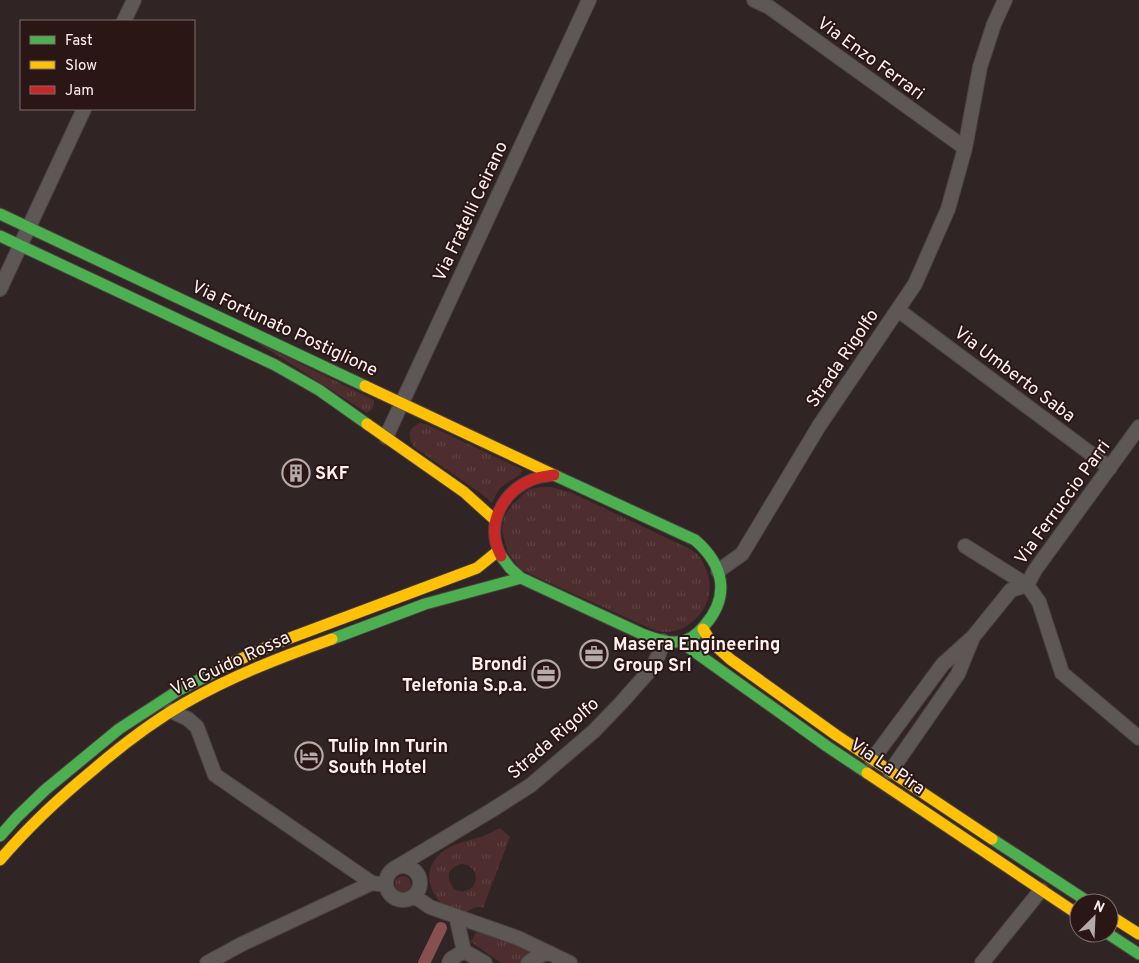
<svg xmlns="http://www.w3.org/2000/svg" width="1139" height="963" font-family="Overpass,sans-serif">
  <style>
    .grass { fill: url(#grass-tufts); fill-rule: evenodd }
    .lines { fill: none; stroke-linecap: round; stroke-linejoin: round }
    .canal { stroke: #865050; stroke-width: 12 }
    .street-casing { stroke: #4c4241; stroke-width: 16 }
    .fast-casing { stroke: #4c4241; stroke-width: 13 }
    .slow-casing { stroke: #4c4241; stroke-width: 13 }
    .jam-casing { stroke: #4c4241; stroke-width: 13 }
    .street { stroke: #5d5756; stroke-width: 14 }
    .fast { stroke: #4caf50; stroke-width: 11 }
    .slow { stroke: #ffc107; stroke-width: 11 }
    .jam { stroke: #c62828; stroke-width: 11 }
    .labels { text-anchor: middle; stroke-width: 4; stroke-linejoin: round; paint-order: stroke }
    .street-label { font-size: 18px; fill: #fdf1f0; stroke: #2b1616 }
    .poi-label { font-size: 18px; font-weight: bold; fill: #fdf1f0; stroke: #2b1616; text-anchor: start }
  </style>
  <defs>
    <pattern id="grass-tufts" width="24" height="20" patternUnits="userSpaceOnUse" patternTransform="scale(1.25)"><rect width="24" height="20" fill="#4d2d2d"/><path d="M3 7l-1-3M5 7V3M7 7l1-3M15 17l-1-3M17 17v-4M19 17l1-3" fill="none" stroke="#5f4242"/></pattern>
  </defs>
  <rect width="100%" height="100%" fill="#302424"/>
  <path class="grass" d="M 255,341 L 374,400 C 374,407 373,410 367,413 Z
    M 420,423 L 426,424 L 523,470 C 519,477 513,479 507,483 C 499,488 495,495 492,503 L 483,495 L 414,447 C 407,436 408,428 420,423 Z
    M 541,487 L 551,487 L 570,492 L 688,548 C 691,550 696,552 698,555 C 701,558 702,562 704,565 C 723,598 692,639 656,631 L 521,570 L 508,553 L 502,531 L 504,517 L 511,506 L 529,489 Z
    M 500,828 L 510,837 L 483,908 C 475,904 470,912 462,912 C 459,912 453,910 450,909 C 440,904 431,893 430,882 C 429,877 429,872 431,867 C 441,843 465,843 486,835 C 491,833 495,830 500,828 ZM 462,864 C 485,866 477,900 454,889 C 445,877 448,867 462,864 Z
    M395 884a8 8 0 1 1 16 0a8 8 0 1 1-16 0Z
    M 477,930 L 533,951 L 523,963 L 501,963 L 471,942 Z"/>
  <g class="lines">
    <path class="canal" d="M 424,963 L 441,928"/>
    <g class="street-casing">
      <path id="street" d="M 754,0 L 769,7 L 965,148
        M 124,21 L 134,0
        M 0,289 L 84,109
        M 898,310 L 1110,468
        M 386,437 L 589,0
        M 965,546 L 1027,585 L 1039,602 L 1062,673 L 1139,738
        M 718,571 L 742,554 L 819,426 L 915,284 L 948,209 L 965,148 L 980,67 L 994,24 L 1005,0
        M 973,637 L 1011,590 L 1027,585 L 1035,570 L 1139,427
        M 171,711 L 188,719 L 197,727 L 215,775 L 372,883 L 386,885
        M 872,760 L 943,664 L 973,637 L 958,674 L 890,772
        M386 883a17 17 0 1 1 34 0a17 17 0 1 1-34 0Z
        M 395,868 L 492,810 L 531,785 L 594,731 L 621,703 L 652,668 L 659,654 L 663,641
        M 414,896 L 430,907 L 518,938 L 570,963
        M 456,916 L 464,951 L 485,963
        M 207,963 L 242,944 L 372,883
        M 449,963 L 451,959 L 464,951
        M 528,963 C 535,957 541,954 550,953
        M 982,963 L 1041,890"/>
    </g>
    <g class="fast-casing">
      <path id="fast" d="M 0,214 L 365,386
        M 0,236 L 275,365 L 319,390 L 367,424
        M 501,556 L 510,568 L 521,578 L 642,634 C 653,638 664,643 676,642 C 688,642 698,634 705,625 C 731,595 723,564 695,540 L 554,475
        M 332,639 L 425,604 L 521,578
        M 681,642 L 828,747 L 867,773
        M 0,836 L 17,817 L 45,790 L 119,729 L 179,690 L 232,663
        M 992,839 L 1090,903
        M 1107,933 L 1139,954"/>
    </g>
    <g class="slow-casing">
      <path id="slow" d="M 365,386 L 554,475
        M 367,424 L 464,492 L 495,520
        M 703,629 L 711,642 L 730,659 L 836,735 L 992,839
        M 232,663 L 274,644 L 477,568 L 498,551
        M 867,773 L 1079,915
        M 0,860 C 28,827 59,798 93,770 C 122,745 152,722 185,703 C 232,676 281,657 332,639
        M 1109,915 L 1139,934"/>
    </g>
    <g class="jam-casing">
      <path id="jam" d="M 501,556 C 485,526 501,493 531,480 C 538,477 546,476 554,475"/>
    </g>
    <use href="#street" class="street"/>
    <use href="#fast" class="fast"/>
    <use href="#slow" class="slow"/>
    <use href="#jam" class="jam"/>
  </g>
  <defs>
    <g id="building-ring" transform="scale(1.4375)"><circle r="9.5" fill="#2b1616" stroke="#b5a9a9" stroke-width="1.5"/><path d="M-4-6H4V6H1V3H-1V6H-4ZM-2.5-4.3h1.7v1.8h-1.7ZM.8-4.3h1.7v1.8H.8ZM-2.5-1h1.7V.8h-1.7ZM.8-1h1.7V.8H.8Z" fill="#b5a9a9"/></g>
    <g id="office-ring" transform="scale(1.4375)"><circle r="9.5" fill="#2b1616" stroke="#b5a9a9" stroke-width="1.5"/><path d="M-6-3h4V-5.5h4V-3h4V5H-6ZM-1-4.5V-3h2v-1.5ZM-6 0V1H6V0Z" fill="#b5a9a9"/></g>
    <g id="hotel-ring" transform="scale(1.4375)"><circle r="9.5" fill="#2b1616" stroke="#b5a9a9" stroke-width="1.5"/><path d="M-6-4.5h1.5V1H6V5H4.5V3h-9V5H-6ZM-4 0a1.8 1.8 0 1 1 3.6 0ZM.5 0V-2.5h3Q6-2.5 6 0Z" fill="#b5a9a9"/></g>
  </defs>
  <g fill-rule="evenodd">
    <use href="#building-ring" x="296" y="473"/>
    <use href="#office-ring" x="594" y="654"/>
    <use href="#office-ring" x="546" y="674"/>
    <use href="#hotel-ring" x="309" y="756"/>
  </g>
  <g class="labels">
    <g class="street-label">
      <text transform="translate(871 58) rotate(36)" y="6">Via Enzo Ferrari</text>
      <text transform="translate(470 211) rotate(-65)" y="6">Via Fratelli Ceirano</text>
      <text transform="translate(285 328) rotate(25)" y="6">Via Fortunato Postiglione</text>
      <text transform="translate(842 358) rotate(-56)" y="6">Strada Rigolfo</text>
      <text transform="translate(1015 374) rotate(37)" y="6">Via Umberto Saba</text>
      <text transform="translate(1062 502) rotate(-54)" y="6">Via Ferruccio Parri</text>
      <text transform="translate(230 663) rotate(-25)" y="6">Via Guido Rossa</text>
      <text transform="translate(553 738) rotate(-41)" y="6">Strada Rigolfo</text>
      <text transform="translate(888 766) rotate(34)" y="6">Via La Pira</text>
    </g>
    <g class="poi-label">
      <text x="315" y="479">SKF</text>
      <text x="613" y="650">Masera Engineering<tspan x="613" dy="21">Group Srl</tspan></text>
      <text x="527" y="670" text-anchor="end">Brondi<tspan x="527" dy="21">Telefonia S.p.a.</tspan></text>
      <text x="328" y="752">Tulip Inn Turin<tspan x="328" dy="21">South Hotel</tspan></text>
    </g>
  </g>
  <rect x="20" y="20" width="175" height="90" fill="#2b1616" stroke="#7f6e6d"/>
  <rect x="30" y="36" width="25" height="8" fill="#4caf50" stroke="#7f6e6d"/>
  <text x="65" y="45" font-size="15" fill="#fdf1f0">Fast</text>
  <rect x="30" y="61" width="25" height="8" fill="#ffc107" stroke="#7f6e6d"/>
  <text x="65" y="70" font-size="15" fill="#fdf1f0">Slow</text>
  <rect x="30" y="86" width="25" height="8" fill="#c62828" stroke="#7f6e6d"/>
  <text x="65" y="95" font-size="15" fill="#fdf1f0">Jam</text>
  <g transform="translate(1094 918) rotate(24)"><circle r="24" fill="#2b1616" stroke="#7f6e6d"/>
  <path d="M0-4L9 19L0 12L-9 19Z" fill="#b5a9a9"/>
  <text y="-8" font-size="14" font-weight="bold" text-anchor="middle" fill="#fdf1f0">N</text>
  </g>
</svg>
